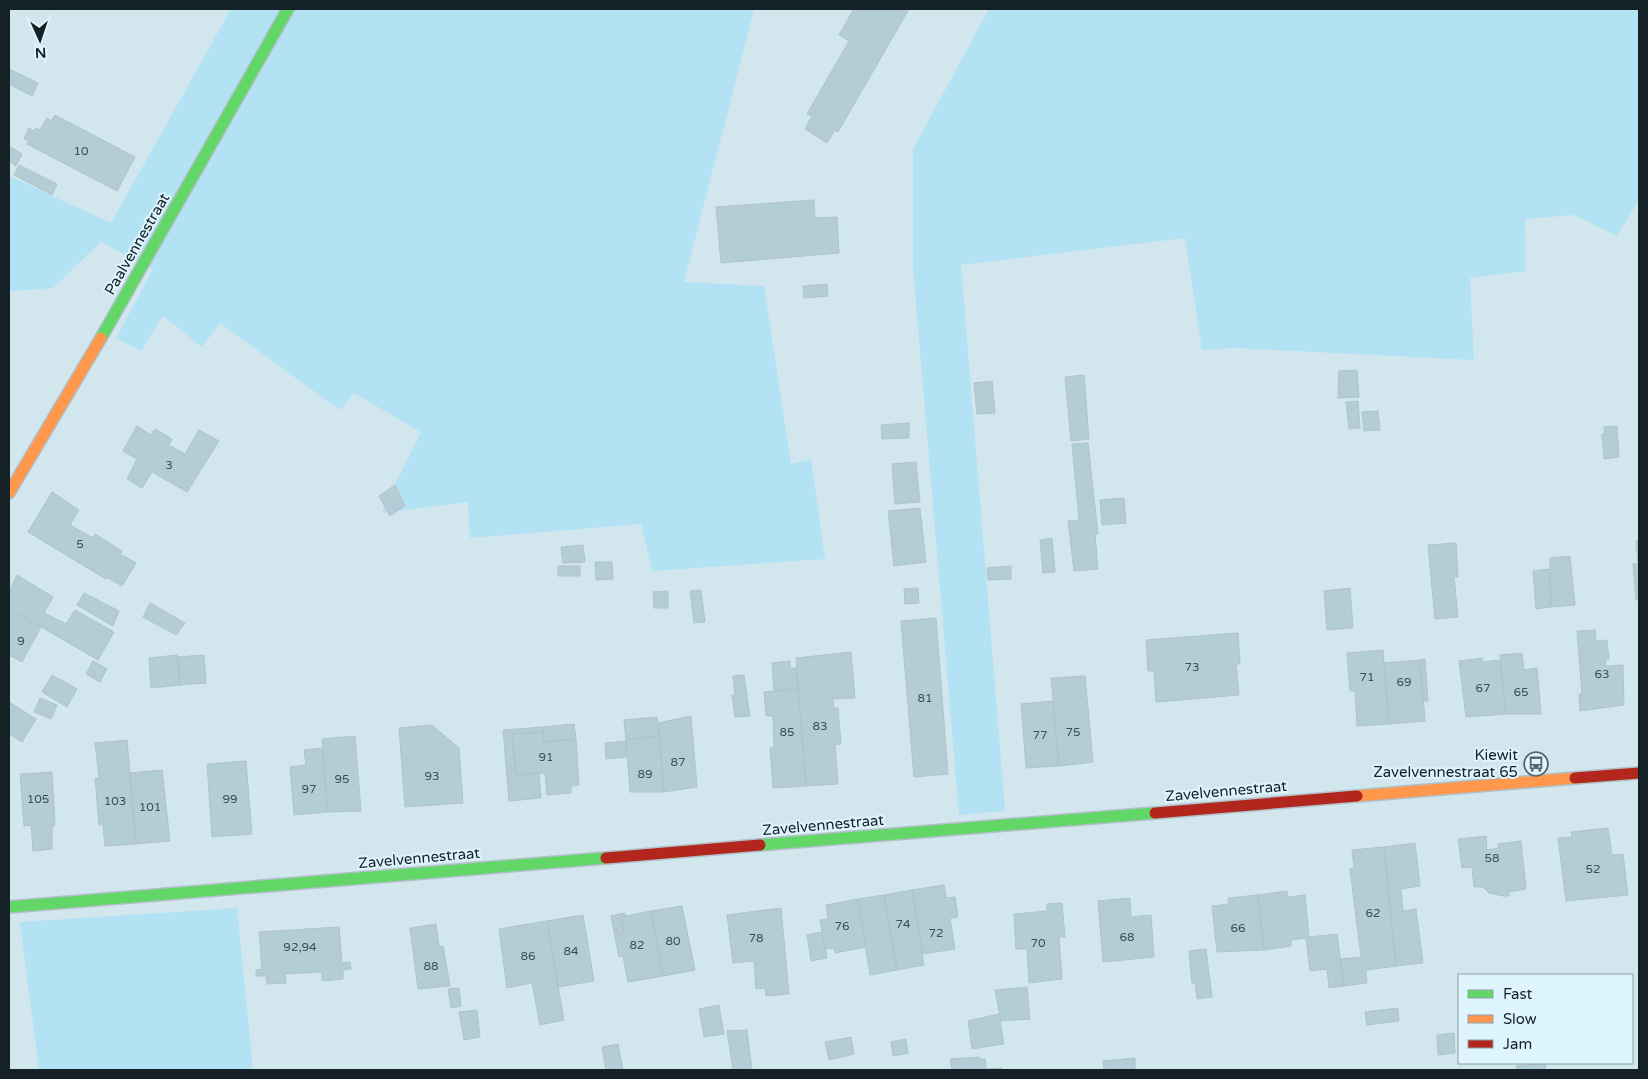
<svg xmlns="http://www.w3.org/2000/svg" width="1648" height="1079" font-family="'Varela Round',sans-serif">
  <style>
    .green { fill: #b2e2f4 }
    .building { fill: #b3cdd7; stroke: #b2c2c9 }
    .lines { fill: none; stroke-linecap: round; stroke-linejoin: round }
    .fast-casing { stroke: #b0c0c7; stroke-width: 14 }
    .slow-casing { stroke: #b0c0c7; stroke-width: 14 }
    .jam-casing { stroke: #b0c0c7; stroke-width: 14 }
    .fast { stroke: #63d668; stroke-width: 11 }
    .slow { stroke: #ff974d; stroke-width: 11 }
    .jam { stroke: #b3261e; stroke-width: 11 }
    .labels { text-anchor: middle; stroke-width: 4; stroke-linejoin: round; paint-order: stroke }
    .number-label { font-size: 12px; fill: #3c4d54 }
    .street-label { font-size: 15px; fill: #142228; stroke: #dff5fe }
    .poi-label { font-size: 15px; fill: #142228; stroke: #dff5fe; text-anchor: end }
  </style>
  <rect width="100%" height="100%" fill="#d2e6ee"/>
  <path class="green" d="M 231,9 L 754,9 L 684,282 L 764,286 L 791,464 L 811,459 L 825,559 L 652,571 L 641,524 L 470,538 L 468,502 L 381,513 L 421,432 L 354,393 L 340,410 L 220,323 L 202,347 L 163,316 L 141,351 L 116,338 L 153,269 L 101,242 L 53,288 L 9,291 L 9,176 L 111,223 Z
    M 989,9 L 1639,9 L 1639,200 L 1617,236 L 1574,215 L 1525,219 L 1526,271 L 1470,278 L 1474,360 L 1234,348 L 1202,350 L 1185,238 L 961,265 L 1005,811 L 959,815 L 913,267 L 913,149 Z
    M 237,908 L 253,1070 L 39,1070 L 20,922 Z"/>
  <path class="building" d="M 854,9 L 909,9 L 838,132 L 835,130 L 827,143 L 805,129 L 812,116 L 807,114 L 849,41 L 839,35 Z
    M 9,69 L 38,83 L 32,96 L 9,84 Z
    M 55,115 L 135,157 L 117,191 L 27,144 L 29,141 L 24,139 L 29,128 L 34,131 L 36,128 L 40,130 L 47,118 L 51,121 Z
    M 9,146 L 22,154 L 16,166 L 9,161 Z
    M 19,165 L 57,184 L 52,195 L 14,175 Z
    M 814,200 L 815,218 L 837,217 L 839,253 L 721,263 L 716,207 Z
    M 827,284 L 828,296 L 804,298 L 803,286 Z
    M 1357,370 L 1359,397 L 1338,398 L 1339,371 Z
    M 1084,375 L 1089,439 L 1071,441 L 1065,377 Z
    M 992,381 L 995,413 L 977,414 L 974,383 Z
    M 1358,401 L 1360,428 L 1349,429 L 1346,402 Z
    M 1378,411 L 1380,430 L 1364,431 L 1362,412 Z
    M 909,423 L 909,438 L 882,439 L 881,425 Z
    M 137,426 L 151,435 L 155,429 L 172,439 L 169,445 L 185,454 L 199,430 L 219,441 L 187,492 L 152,472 L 142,488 L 127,479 L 137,459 L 123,451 Z
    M 1617,426 L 1619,457 L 1604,459 L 1602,434 L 1605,433 L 1604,427 Z
    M 1088,443 L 1098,534 L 1095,534 L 1098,569 L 1074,571 L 1068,521 L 1079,520 L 1072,444 Z
    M 916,462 L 920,502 L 895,504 L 892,464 Z
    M 395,485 L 405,506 L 390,516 L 379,496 Z
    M 52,492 L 79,510 L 70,525 L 93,538 L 95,534 L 122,551 L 120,554 L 136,563 L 122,586 L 107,577 L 106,579 L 28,532 Z
    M 1124,498 L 1126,523 L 1102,525 L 1100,500 Z
    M 920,508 L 926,562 L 894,566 L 888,511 Z
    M 1052,538 L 1055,572 L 1043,573 L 1040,540 Z
    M 1639,540 L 1639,600 L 1636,600 L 1633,564 L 1638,564 L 1636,541 Z
    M 1456,543 L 1458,577 L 1454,577 L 1458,617 L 1435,619 L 1428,545 Z
    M 583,545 L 585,562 L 563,563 L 561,547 Z
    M 1570,556 L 1575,605 L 1551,607 L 1550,558 Z
    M 595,562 L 612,562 L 613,579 L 596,580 Z
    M 558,566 L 580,566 L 580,576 L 558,576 Z
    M 1011,566 L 1011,579 L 988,580 L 987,568 Z
    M 1549,569 L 1551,607 L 1536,609 L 1533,571 Z
    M 17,575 L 53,597 L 44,613 L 66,624 L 75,610 L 114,632 L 98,660 L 9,608 L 9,592 Z
    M 918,588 L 919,603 L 905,604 L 904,589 Z
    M 1350,588 L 1353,628 L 1327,630 L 1324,591 Z
    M 701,590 L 705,622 L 694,623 L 690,591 Z
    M 668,591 L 668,608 L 654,608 L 653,592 Z
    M 84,593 L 119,611 L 113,626 L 77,605 Z
    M 150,603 L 185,623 L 176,635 L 143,617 Z
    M 9,608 L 41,627 L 22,662 L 9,655 Z
    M 936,618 L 948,774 L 914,777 L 901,621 Z
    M 1595,630 L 1596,641 L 1607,640 L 1609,660 L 1605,660 L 1606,666 L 1623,665 L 1624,705 L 1580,711 L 1579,694 L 1582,694 L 1577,631 Z
    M 1238,633 L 1240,664 L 1236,664 L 1239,695 L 1156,702 L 1154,671 L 1148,671 L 1146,640 Z
    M 1383,650 L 1389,724 L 1357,726 L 1355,691 L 1350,691 L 1347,653 Z
    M 851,652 L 855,698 L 833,699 L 834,708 L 838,708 L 841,744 L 835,745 L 838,784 L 806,786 L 796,658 Z
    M 1522,653 L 1524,670 L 1537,668 L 1541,714 L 1506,714 L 1500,655 Z
    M 177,655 L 180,685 L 151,688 L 149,658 Z
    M 204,655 L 206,683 L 180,685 L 178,657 Z
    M 1482,658 L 1483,662 L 1500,660 L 1506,714 L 1466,717 L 1459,661 Z
    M 1425,659 L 1428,701 L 1423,701 L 1420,660 Z
    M 1420,660 L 1425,721 L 1389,724 L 1384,663 Z
    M 93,661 L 107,669 L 100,682 L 86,674 Z
    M 790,661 L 790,668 L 796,668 L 798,688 L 774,691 L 772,663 Z
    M 52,675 L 77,689 L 67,707 L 42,692 Z
    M 744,675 L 750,716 L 735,717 L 732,695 L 735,695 L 733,676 Z
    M 1085,676 L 1093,762 L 1059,766 L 1051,678 Z
    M 798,688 L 806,786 L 773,788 L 770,748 L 774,747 L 773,716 L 766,716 L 764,692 Z
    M 40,698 L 57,705 L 51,719 L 34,712 Z
    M 1053,701 L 1059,766 L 1026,768 L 1021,704 Z
    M 9,702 L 36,719 L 22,742 L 9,734 Z
    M 691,716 L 697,787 L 664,792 L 658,723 Z
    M 657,717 L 659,736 L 626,740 L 624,720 Z
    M 574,724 L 576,739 L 544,742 L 543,727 Z
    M 432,725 L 459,748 L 463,803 L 405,807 L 399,728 Z
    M 543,727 L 543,732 L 512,734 L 516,775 L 539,773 L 541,798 L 509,801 L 503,730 Z
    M 543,732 L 544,742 L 576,739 L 579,785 L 571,786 L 571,793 L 547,795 L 545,773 L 516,775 L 512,734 Z
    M 355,736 L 361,811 L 328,812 L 322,739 Z
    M 659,736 L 664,792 L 630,792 L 626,740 Z
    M 127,740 L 136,844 L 105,846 L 103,825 L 99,825 L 95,778 L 99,778 L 95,743 Z
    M 626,741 L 627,757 L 606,759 L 605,743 Z
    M 322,748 L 328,812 L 294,815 L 290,767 L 306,765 L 304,750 Z
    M 246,761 L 252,834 L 212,837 L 207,764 Z
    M 162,770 L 170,841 L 136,844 L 130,773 Z
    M 52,772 L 55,824 L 52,828 L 52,849 L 33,851 L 31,825 L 24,826 L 20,774 Z
    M 1608,828 L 1612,855 L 1623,854 L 1628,895 L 1566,901 L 1558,838 L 1572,837 L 1571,832 Z
    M 1486,836 L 1487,850 L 1499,848 L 1498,844 L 1521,841 L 1526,889 L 1509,892 L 1509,896 L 1503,896 L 1489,893 L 1483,887 L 1474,887 L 1472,867 L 1462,868 L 1458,839 Z
    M 1415,843 L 1420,886 L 1401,889 L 1403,911 L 1416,909 L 1423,963 L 1396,966 L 1384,847 Z
    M 1384,847 L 1396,966 L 1366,970 L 1367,983 L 1344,986 L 1340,959 L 1361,957 L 1350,869 L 1354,868 L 1352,850 Z
    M 944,885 L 946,898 L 955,897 L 958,917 L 950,918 L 955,949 L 923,954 L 912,890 Z
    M 912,890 L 924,965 L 897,970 L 884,895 Z
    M 1287,891 L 1288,897 L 1305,895 L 1309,937 L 1337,934 L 1344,986 L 1329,988 L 1327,969 L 1310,971 L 1306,938 L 1291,940 L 1291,946 L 1264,950 L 1258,895 Z
    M 884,895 L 897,970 L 870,975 L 858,899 Z
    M 1258,895 L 1264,950 L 1217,952 L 1212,906 L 1229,904 L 1228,898 Z
    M 1130,898 L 1131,917 L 1151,915 L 1154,957 L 1103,962 L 1098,901 Z
    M 858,899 L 866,947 L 835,953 L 834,948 L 825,949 L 820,920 L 828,919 L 826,905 Z
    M 1062,903 L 1065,937 L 1059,937 L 1062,979 L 1029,983 L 1027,949 L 1016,949 L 1014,914 L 1047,911 L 1047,904 Z
    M 682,906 L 695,970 L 663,976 L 651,911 Z
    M 781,908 L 789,994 L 766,996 L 765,988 L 756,989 L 754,961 L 733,963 L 727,915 Z
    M 651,911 L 663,976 L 628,982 L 623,956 L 619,957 L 614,931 L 617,931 L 618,935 L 624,933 L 621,917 Z
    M 625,913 L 626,916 L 621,917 L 624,933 L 618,935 L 617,931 L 614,931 L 611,916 Z
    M 583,915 L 594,981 L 558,987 L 547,921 Z
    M 547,921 L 564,1020 L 540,1025 L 532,983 L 507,988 L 499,929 Z
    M 436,924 L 439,947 L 443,946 L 450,986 L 418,989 L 410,928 Z
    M 339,927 L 342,963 L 350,962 L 351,969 L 343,970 L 343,979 L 322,981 L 322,972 L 285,974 L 286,983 L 267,984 L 266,976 L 256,976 L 256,970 L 262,969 L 259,932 Z
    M 822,932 L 827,958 L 811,961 L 807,935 Z
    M 1206,949 L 1212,997 L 1197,999 L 1195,983 L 1192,983 L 1189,951 Z
    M 1027,987 L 1030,1019 L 1001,1021 L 995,990 Z
    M 459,988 L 461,1006 L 451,1008 L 448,989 Z
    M 719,1005 L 724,1034 L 704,1037 L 699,1009 Z
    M 1398,1008 L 1399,1021 L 1367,1025 L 1365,1012 Z
    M 477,1010 L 480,1037 L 464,1040 L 459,1012 Z
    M 999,1014 L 1004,1044 L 972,1049 L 968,1021 Z
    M 747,1030 L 752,1070 L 733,1070 L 727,1031 Z
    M 1454,1033 L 1455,1053 L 1438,1055 L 1437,1035 Z
    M 851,1037 L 854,1054 L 829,1060 L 825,1042 Z
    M 906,1039 L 908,1053 L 893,1056 L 891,1042 Z
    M 618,1044 L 623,1070 L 606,1070 L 602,1047 Z
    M 980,1057 L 980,1059 L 985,1059 L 986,1069 L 1002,1068 L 1002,1070 L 952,1070 L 950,1059 Z
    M 1135,1058 L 1135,1070 L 1104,1070 L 1103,1061 Z
    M 1545,1063 L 1546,1070 L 1517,1070 L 1516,1066 Z"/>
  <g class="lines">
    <g class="fast-casing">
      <path id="fast" d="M 101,338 L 288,9
        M 760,845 L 1155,813
        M 9,907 L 606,858"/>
    </g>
    <g class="slow-casing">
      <path id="slow" d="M 9,493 L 101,338
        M 1357,796 L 1575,778"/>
    </g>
    <g class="jam-casing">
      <path id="jam" d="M 1575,778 L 1639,773
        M 1155,813 L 1357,796
        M 606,858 L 760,845"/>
    </g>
    <use href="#fast" class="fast"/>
    <use href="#slow" class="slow"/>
    <use href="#jam" class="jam"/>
  </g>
  <defs>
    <g id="bus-ring" transform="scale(1.25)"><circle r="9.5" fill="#dff5fe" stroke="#56676d" stroke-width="1.5"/><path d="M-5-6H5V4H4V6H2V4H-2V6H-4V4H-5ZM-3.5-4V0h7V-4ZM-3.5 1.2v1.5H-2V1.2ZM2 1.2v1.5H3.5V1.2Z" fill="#56676d"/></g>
  </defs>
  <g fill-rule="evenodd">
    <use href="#bus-ring" x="1536" y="764"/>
  </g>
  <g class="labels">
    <g class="number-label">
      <text x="81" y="155">10</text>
      <text x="169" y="469">3</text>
      <text x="80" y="548">5</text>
      <text x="21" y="645">9</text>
      <text x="1192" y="671">73</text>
      <text x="1602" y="678">63</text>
      <text x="1367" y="681">71</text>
      <text x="1404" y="686">69</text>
      <text x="1483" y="692">67</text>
      <text x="1521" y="696">65</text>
      <text x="925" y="702">81</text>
      <text x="820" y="730">83</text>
      <text x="787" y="736">85</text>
      <text x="1073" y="736">75</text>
      <text x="1040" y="739">77</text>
      <text x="546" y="761">91</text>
      <text x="678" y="766">87</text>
      <text x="645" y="778">89</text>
      <text x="432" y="780">93</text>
      <text x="342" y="783">95</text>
      <text x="309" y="793">97</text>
      <text x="38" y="803">105</text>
      <text x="230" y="803">99</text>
      <text x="115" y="805">103</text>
      <text x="150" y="811">101</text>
      <text x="1492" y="862">58</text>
      <text x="1593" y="873">52</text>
      <text x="1373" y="917">62</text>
      <text x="903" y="928">74</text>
      <text x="842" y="930">76</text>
      <text x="1238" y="932">66</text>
      <text x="936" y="937">72</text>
      <text x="1127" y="941">68</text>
      <text x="756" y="942">78</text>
      <text x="673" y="945">80</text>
      <text x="1038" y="947">70</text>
      <text x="637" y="949">82</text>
      <text x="300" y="951">92,94</text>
      <text x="571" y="955">84</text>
      <text x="528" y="960">86</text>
      <text x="431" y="970">88</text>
    </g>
    <g class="street-label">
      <text transform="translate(137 244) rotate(-60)" y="5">Paalvennestraat</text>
      <text transform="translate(1226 791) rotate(-5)" y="5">Zavelvennestraat</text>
      <text transform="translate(823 825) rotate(-5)" y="5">Zavelvennestraat</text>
      <text transform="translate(419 858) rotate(-5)" y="5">Zavelvennestraat</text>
    </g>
    <g class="poi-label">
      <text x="1518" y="760">Kiewit<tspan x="1518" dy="17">Zavelvennestraat 65</tspan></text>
    </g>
  </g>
  <rect width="1648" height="1079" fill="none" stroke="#142228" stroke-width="20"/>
  <rect x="1458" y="974" width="175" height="90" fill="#dff5fe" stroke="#8ea1a8"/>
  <rect x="1468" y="990" width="25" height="8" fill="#63d668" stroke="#8ea1a8"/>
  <text x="1503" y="999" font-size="15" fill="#142228">Fast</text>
  <rect x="1468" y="1015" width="25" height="8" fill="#ff974d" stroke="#8ea1a8"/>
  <text x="1503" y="1024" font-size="15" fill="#142228">Slow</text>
  <rect x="1468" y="1040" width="25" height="8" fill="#b3261e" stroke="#8ea1a8"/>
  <text x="1503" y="1049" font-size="15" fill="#142228">Jam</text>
  <g transform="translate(40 40) rotate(177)" stroke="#dff5fe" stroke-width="4" paint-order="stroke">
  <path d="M0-4L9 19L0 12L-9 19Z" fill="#142228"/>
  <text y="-8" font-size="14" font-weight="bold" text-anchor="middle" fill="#142228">N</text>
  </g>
</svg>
